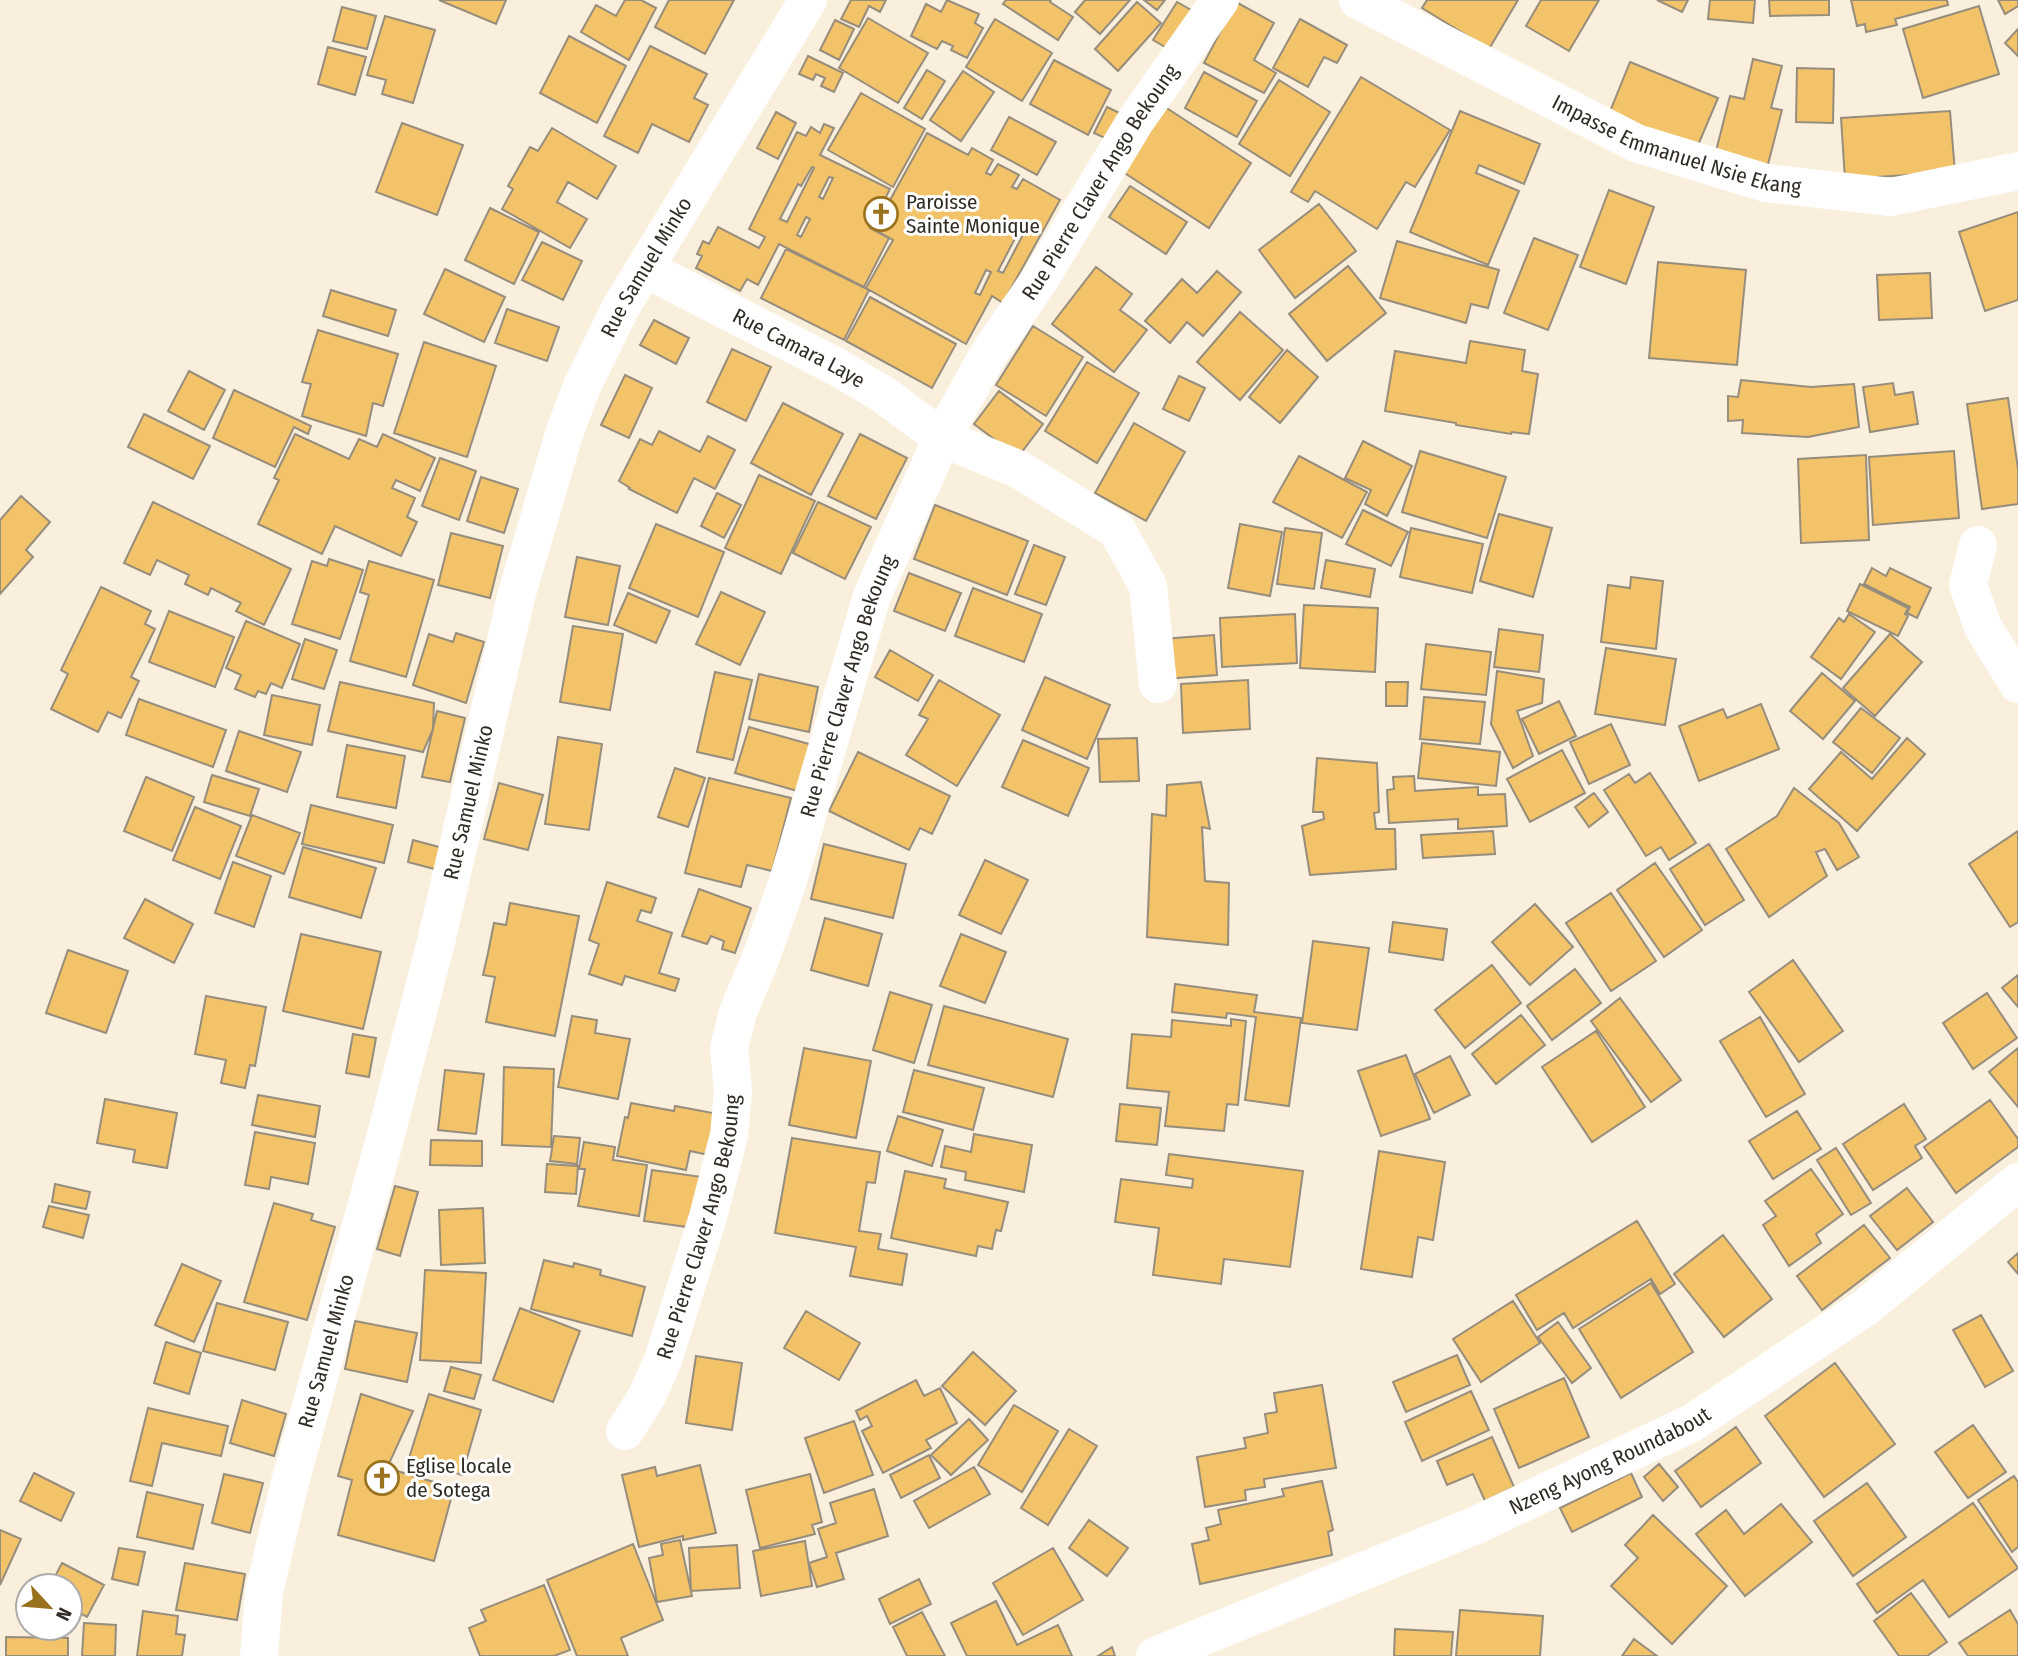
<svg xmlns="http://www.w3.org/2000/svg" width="2018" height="1656" font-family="'Fira Sans Condensed',sans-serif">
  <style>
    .building { fill: #f3c36a; stroke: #978d7c; stroke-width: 2; fill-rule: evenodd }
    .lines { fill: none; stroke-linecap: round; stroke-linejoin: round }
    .street { stroke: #fff; stroke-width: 38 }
    .secondary { stroke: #fff; stroke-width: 38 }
    .labels { text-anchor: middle; stroke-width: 6; stroke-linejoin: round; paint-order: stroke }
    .street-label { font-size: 21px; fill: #302c25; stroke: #fff }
    .poi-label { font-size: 21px; fill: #302c25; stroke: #fff; text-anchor: start }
  </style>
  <rect width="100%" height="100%" fill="#faefdc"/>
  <path class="building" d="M 439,0 L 506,0 L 496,24 Z
    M 625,0 L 641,0 L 656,8 L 629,60 L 581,32 L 596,5 L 616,16 Z
    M 669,0 L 734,0 L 705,54 L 655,27 Z
    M 851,0 L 886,0 L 880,12 L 869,6 L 859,27 L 841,19 Z
    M 947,0 L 979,14 L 975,23 L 983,28 L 967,58 L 951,50 L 953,46 L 942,41 L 937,49 L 911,36 L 926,4 L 941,12 Z
    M 1006,0 L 1051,0 L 1050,2 L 1073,17 L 1058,40 L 1003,4 Z
    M 1085,0 L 1130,0 L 1100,34 L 1075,12 Z
    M 1144,0 L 1165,0 L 1157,10 Z
    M 1427,0 L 1518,0 L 1489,49 L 1422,8 Z
    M 1541,0 L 1599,0 L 1569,51 L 1526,26 Z
    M 1657,0 L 1688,0 L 1682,12 Z
    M 1710,0 L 1755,0 L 1753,23 L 1708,19 Z
    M 1769,0 L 1829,0 L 1829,15 L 1770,16 Z
    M 1851,0 L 1947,0 L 1948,5 L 1895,19 L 1897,25 L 1866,32 L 1865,24 L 1857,26 Z
    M 1998,0 L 2018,0 L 2018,6 L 2005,14 Z
    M 1137,2 L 1161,23 L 1118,71 L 1095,49 Z
    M 1177,2 L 1193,11 L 1170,50 L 1153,40 Z
    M 1236,2 L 1274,23 L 1254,60 L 1276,73 L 1264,93 L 1204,63 Z
    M 1979,6 L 1999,74 L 1923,98 L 1903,29 Z
    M 342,7 L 376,16 L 367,49 L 333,41 Z
    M 385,16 L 435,30 L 413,103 L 382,94 L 386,80 L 367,75 Z
    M 868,18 L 928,53 L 898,103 L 839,68 Z
    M 995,19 L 1052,53 L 1022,101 L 966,67 Z
    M 1300,19 L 1347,45 L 1337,63 L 1324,57 L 1308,87 L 1273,68 Z
    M 835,20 L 854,29 L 839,60 L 820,50 Z
    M 2018,29 L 2018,56 L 2005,43 Z
    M 569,36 L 626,66 L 597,123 L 540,93 Z
    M 650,46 L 707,74 L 694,98 L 708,105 L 689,142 L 652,124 L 638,153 L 604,136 Z
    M 328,47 L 366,57 L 355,95 L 318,84 Z
    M 808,56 L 843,73 L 834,92 L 821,86 L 825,78 L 816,74 L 813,80 L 799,74 Z
    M 1753,59 L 1782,66 L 1771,108 L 1782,110 L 1767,168 L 1715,155 L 1730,96 L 1744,99 Z
    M 1054,60 L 1111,90 L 1088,135 L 1030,104 Z
    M 1630,62 L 1718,98 L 1696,150 L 1609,114 Z
    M 1797,68 L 1834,69 L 1833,123 L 1796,122 Z
    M 927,70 L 945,81 L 922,119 L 904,108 Z
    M 963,71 L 994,92 L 961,141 L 930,120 Z
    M 1204,72 L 1257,101 L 1237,137 L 1185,108 Z
    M 1361,77 L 1450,130 L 1415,187 L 1406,182 L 1377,229 L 1315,191 L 1308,202 L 1291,192 Z
    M 1279,80 L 1330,112 L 1290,176 L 1239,144 Z
    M 861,93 L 925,129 L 893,187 L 828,150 Z
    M 1162,105 L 1251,163 L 1209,228 L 1120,170 Z
    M 1107,107 L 1128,117 L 1116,143 L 1094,133 Z
    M 1460,111 L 1540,144 L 1524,184 L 1479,165 L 1476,173 L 1519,191 L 1488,265 L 1410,232 Z
    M 1950,111 L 1955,172 L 1845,179 L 1841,118 Z
    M 776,112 L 796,123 L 778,159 L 757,148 Z
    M 1009,117 L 1056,142 L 1037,175 L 991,150 Z
    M 402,123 L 463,145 L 437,215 L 376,192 Z
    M 824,124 L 834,128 L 820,155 L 890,189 L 870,228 L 889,238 L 864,287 L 779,244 L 758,285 L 747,279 L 740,291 L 696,268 L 702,256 L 697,254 L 703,241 L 709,244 L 718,227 L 759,248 L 765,237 L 749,229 L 797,132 L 806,136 L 811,127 L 820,133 ZM 812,167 L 814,168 L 787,222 L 780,219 L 798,184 L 801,186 ZM 829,177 L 833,178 L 823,199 L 819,197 ZM 806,217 L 810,219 L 801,237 L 797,235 Z
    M 552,128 L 616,166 L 597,199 L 568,182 L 557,202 L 587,219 L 570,248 L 502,209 L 513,189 L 508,186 L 530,147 L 538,151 Z
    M 927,133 L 968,155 L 972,148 L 993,160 L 986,173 L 991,175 L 998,164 L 1019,175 L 1012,187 L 1017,189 L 1023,179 L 1060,200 L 1003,303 L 992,296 L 966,344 L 866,288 L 893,240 L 874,229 ZM 1022,225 L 1027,227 L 1003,273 L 998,271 ZM 986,270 L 991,272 L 980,295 L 975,293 Z
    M 1130,186 L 1187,222 L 1166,254 L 1109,217 Z
    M 1609,190 L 1654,207 L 1626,284 L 1580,267 Z
    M 1319,204 L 1356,251 L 1295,298 L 1259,250 Z
    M 490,208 L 539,232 L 514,284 L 465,260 Z
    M 2018,212 L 2018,300 L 1985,311 L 1959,232 Z
    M 1534,238 L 1578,255 L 1548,330 L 1504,313 Z
    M 1397,241 L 1499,270 L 1488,308 L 1471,304 L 1466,323 L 1380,298 Z
    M 542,242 L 582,261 L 563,300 L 522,280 Z
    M 786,249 L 869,290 L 844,340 L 761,298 Z
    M 1658,262 L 1746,270 L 1737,365 L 1649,358 Z
    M 1348,266 L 1386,313 L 1327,361 L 1289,314 Z
    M 1096,267 L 1132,294 L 1120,310 L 1147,330 L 1114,372 L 1052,324 Z
    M 445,269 L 505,297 L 484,342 L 424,314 Z
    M 1217,271 L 1241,292 L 1203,336 L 1187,322 L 1170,343 L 1145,321 L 1182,279 L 1197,293 Z
    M 1930,273 L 1932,318 L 1879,320 L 1877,275 Z
    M 331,290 L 396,310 L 388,336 L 323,316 Z
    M 870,297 L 956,344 L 932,388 L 846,341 Z
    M 507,309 L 559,327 L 547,361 L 495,343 Z
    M 1240,312 L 1283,350 L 1240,400 L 1197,362 Z
    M 654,320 L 689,338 L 676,364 L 640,345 Z
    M 1033,326 L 1083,357 L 1046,416 L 996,385 Z
    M 318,330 L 398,354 L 383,406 L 373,403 L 366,436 L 302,416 L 311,384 L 302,382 Z
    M 1470,341 L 1525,350 L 1522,371 L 1538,374 L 1529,434 L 1512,432 L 1511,434 L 1456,425 L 1456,423 L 1385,411 L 1395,351 L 1466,363 Z
    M 424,342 L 496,366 L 467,457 L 394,433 Z
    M 732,349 L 771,367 L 746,421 L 707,402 Z
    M 1287,350 L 1318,377 L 1280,423 L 1249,397 Z
    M 1087,362 L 1139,393 L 1097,463 L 1045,431 Z
    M 189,371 L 225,390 L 204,430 L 168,411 Z
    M 625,375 L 652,388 L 629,438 L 601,425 Z
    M 1179,376 L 1205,388 L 1189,421 L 1163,409 Z
    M 1741,380 L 1811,387 L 1854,384 L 1859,427 L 1808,437 L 1742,433 L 1743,420 L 1728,421 L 1728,396 L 1738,397 Z
    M 1893,383 L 1895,395 L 1913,392 L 1918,424 L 1870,432 L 1863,387 Z
    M 234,390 L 311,426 L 308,434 L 294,427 L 275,467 L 213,438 Z
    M 999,391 L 1043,424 L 1018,457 L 974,424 Z
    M 2008,398 L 2018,469 L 2018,504 L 1982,509 L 1967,404 Z
    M 783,403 L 843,434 L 811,495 L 751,463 Z
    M 144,414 L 210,446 L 193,479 L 128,447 Z
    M 1134,423 L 1185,452 L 1146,521 L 1095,493 Z
    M 659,431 L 700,452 L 708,436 L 735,450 L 715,489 L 694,478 L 677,513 L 629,489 L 630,488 L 619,481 L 640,439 L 652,445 Z
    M 295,434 L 349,459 L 359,439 L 377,447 L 383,434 L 435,458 L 420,491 L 396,480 L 392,488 L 415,498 L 407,517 L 417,522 L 401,556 L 335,526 L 322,554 L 258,524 L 279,480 L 274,478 Z
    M 860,434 L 907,458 L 876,519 L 828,496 Z
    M 1363,441 L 1412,466 L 1387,516 L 1365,504 L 1371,490 L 1345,478 Z
    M 1420,451 L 1506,477 L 1487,538 L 1402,512 Z
    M 1954,451 L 1959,518 L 1873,525 L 1869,457 Z
    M 1866,455 L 1869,540 L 1801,543 L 1798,459 Z
    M 1299,456 L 1367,492 L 1342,538 L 1273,502 Z
    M 440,458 L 476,471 L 459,520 L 422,506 Z
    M 759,475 L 815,501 L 781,574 L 725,548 Z
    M 481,477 L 518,489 L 504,533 L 467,521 Z
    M 717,493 L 741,505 L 724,538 L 701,526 Z
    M 21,496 L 50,522 L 26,550 L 33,557 L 0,594 L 0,520 Z
    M 153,502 L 291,569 L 264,625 L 236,611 L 241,603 L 211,588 L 208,595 L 185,584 L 189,575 L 157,560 L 150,575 L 124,563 Z
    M 818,502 L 871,527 L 845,579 L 793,553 Z
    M 935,505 L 1028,541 L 1007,595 L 914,559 Z
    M 1363,510 L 1408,532 L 1391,566 L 1346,544 Z
    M 1499,514 L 1552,528 L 1533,597 L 1480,581 Z
    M 656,524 L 724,552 L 698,617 L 629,588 Z
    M 1240,524 L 1282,532 L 1270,596 L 1228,588 Z
    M 1285,528 L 1322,533 L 1314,589 L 1277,584 Z
    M 1411,528 L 1483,544 L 1472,593 L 1400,577 Z
    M 451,533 L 503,546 L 490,598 L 438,585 Z
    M 1034,545 L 1065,557 L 1046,605 L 1015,594 Z
    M 577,557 L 620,566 L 608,625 L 565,617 Z
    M 329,559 L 363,570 L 340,639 L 292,624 L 312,561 L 327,566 Z
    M 1326,560 L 1375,569 L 1370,597 L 1321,588 Z
    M 369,561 L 434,580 L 406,677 L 350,661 L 369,595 L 360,592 Z
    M 1872,568 L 1886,576 L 1890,568 L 1931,588 L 1917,618 L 1907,613 L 1910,607 L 1864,584 Z
    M 909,573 L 961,593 L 945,631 L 894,611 Z
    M 1631,577 L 1663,581 L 1656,649 L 1601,642 L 1608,585 L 1630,588 Z
    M 1860,584 L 1908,608 L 1905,614 L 1908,616 L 1898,636 L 1847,611 Z
    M 101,587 L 151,611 L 145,624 L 155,629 L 131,677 L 139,681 L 121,718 L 108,712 L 98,732 L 51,709 L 68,674 L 61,670 Z
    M 973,588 L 1042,614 L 1024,662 L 955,636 Z
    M 721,592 L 765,612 L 740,665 L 696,644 Z
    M 628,593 L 670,611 L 656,643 L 614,625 Z
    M 1304,605 L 1378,608 L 1375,672 L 1300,668 Z
    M 169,611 L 234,637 L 215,687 L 149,662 Z
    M 1295,614 L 1297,663 L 1222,667 L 1220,618 Z
    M 1849,614 L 1875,632 L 1841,679 L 1811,657 L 1839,618 L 1844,622 Z
    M 246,621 L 300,644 L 282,688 L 271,683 L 266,694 L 258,691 L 255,697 L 235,689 L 241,675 L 226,668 Z
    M 573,626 L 623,634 L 610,710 L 560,702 Z
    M 1499,629 L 1543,635 L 1539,672 L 1494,667 Z
    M 456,633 L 484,642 L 466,703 L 413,685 L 429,634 L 453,642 Z
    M 1890,634 L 1922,662 L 1875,716 L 1843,688 Z
    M 1214,635 L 1217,675 L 1165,679 L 1162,639 Z
    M 305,639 L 337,650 L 324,689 L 292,679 Z
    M 1426,644 L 1491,652 L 1486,695 L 1421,689 Z
    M 1606,648 L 1676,659 L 1665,725 L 1595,714 Z
    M 890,650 L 933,675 L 918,701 L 875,677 Z
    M 1497,671 L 1544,679 L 1542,703 L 1517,711 L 1533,756 L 1513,768 L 1491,724 Z
    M 715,672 L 752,680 L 733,760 L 697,752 Z
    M 1822,673 L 1855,701 L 1823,739 L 1790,711 Z
    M 759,674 L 818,687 L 809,732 L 749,719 Z
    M 1045,677 L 1110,705 L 1087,759 L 1022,730 Z
    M 939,680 L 1000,715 L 957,786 L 906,755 L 928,719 L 919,715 Z
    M 1248,680 L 1250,729 L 1183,733 L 1181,684 Z
    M 340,682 L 434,703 L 433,729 L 423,752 L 328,731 Z
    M 1386,682 L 1408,682 L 1407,706 L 1386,706 Z
    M 272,695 L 320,705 L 312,745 L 264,735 Z
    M 1424,697 L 1485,702 L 1480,744 L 1420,739 Z
    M 139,699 L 226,730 L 213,767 L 126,735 Z
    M 1559,701 L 1576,736 L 1539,754 L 1522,719 Z
    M 1761,704 L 1779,749 L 1699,781 L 1679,726 L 1723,709 L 1727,718 Z
    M 1861,708 L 1900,738 L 1872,773 L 1833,742 Z
    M 437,711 L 465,718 L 450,782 L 422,777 Z
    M 1611,724 L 1630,765 L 1589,784 L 1570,742 Z
    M 749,727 L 816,746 L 804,793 L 735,773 Z
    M 239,731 L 301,752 L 287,792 L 226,771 Z
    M 558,737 L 602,744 L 589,830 L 545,824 Z
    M 1137,738 L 1139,781 L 1100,782 L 1098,739 Z
    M 1907,738 L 1925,754 L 1857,831 L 1809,789 L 1841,752 L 1872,779 Z
    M 1023,740 L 1089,768 L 1068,816 L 1002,787 Z
    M 1422,743 L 1500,752 L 1496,786 L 1418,778 Z
    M 347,745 L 405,756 L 396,808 L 337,797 Z
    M 1562,750 L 1585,793 L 1530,822 L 1507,779 Z
    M 858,752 L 950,796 L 932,834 L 920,828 L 909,850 L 829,811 Z
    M 1317,758 L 1377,763 L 1379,812 L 1374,813 L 1376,829 L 1395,829 L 1396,869 L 1310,875 L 1302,826 L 1324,819 L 1323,812 L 1313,812 Z
    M 675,768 L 705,778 L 688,827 L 658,817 Z
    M 1650,773 L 1696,843 L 1669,860 L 1661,847 L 1646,856 L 1604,790 L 1629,774 L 1635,783 Z
    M 212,775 L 259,789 L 250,816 L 204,802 Z
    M 1414,776 L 1415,791 L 1478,787 L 1478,795 L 1505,794 L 1507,826 L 1458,829 L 1458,819 L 1389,823 L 1387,790 L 1394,789 L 1393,777 Z
    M 146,777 L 194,797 L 172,851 L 124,831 Z
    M 709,778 L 791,798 L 772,871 L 747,865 L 741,887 L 685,873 Z
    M 1201,782 L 1210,829 L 1202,827 L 1205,881 L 1229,883 L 1228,945 L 1147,937 L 1152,814 L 1166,816 L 1167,785 Z
    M 499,783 L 543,795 L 528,850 L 484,839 Z
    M 1794,788 L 1839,823 L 1859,857 L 1837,870 L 1825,849 L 1816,852 L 1827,876 L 1769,917 L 1726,849 L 1777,816 Z
    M 1594,793 L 1608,812 L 1589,827 L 1575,807 Z
    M 311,805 L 393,825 L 384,863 L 302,844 Z
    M 195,807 L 241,826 L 220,879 L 173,860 Z
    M 252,815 L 300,833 L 284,874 L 236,856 Z
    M 1493,831 L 1495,854 L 1423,858 L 1421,835 Z
    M 2018,831 L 2018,922 L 2010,927 L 1969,864 Z
    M 413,840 L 443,848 L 438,870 L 408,862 Z
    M 824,844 L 906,864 L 893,918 L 811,899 Z
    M 1709,844 L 1744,900 L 1705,925 L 1670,869 Z
    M 303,847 L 376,868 L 361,918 L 289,897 Z
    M 985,860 L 1028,880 L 1001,934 L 959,915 Z
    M 233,862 L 271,876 L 254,927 L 215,913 Z
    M 1655,863 L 1702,930 L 1664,957 L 1617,890 Z
    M 607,882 L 656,898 L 651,913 L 641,910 L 637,921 L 672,933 L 659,973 L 679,979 L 675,991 L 625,976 L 622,985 L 589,974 L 599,944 L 589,940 Z
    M 699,889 L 751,908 L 735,953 L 722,949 L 724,941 L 711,936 L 707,944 L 682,936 Z
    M 1611,893 L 1656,961 L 1611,991 L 1566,923 Z
    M 145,899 L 193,924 L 174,963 L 124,938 Z
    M 510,903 L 579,916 L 555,1036 L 486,1022 L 495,977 L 483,975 L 488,953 L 494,923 L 506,925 Z
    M 1535,904 L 1573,947 L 1530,985 L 1492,942 Z
    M 825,918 L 882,934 L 868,986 L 811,970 Z
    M 1393,922 L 1447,929 L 1443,960 L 1389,952 Z
    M 301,934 L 381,952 L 363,1029 L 283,1011 Z
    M 961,934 L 1006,952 L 985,1003 L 940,986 Z
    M 1313,941 L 1369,948 L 1357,1030 L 1302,1023 Z
    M 68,950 L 128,971 L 106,1033 L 46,1013 Z
    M 1793,960 L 1843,1031 L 1799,1062 L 1749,992 Z
    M 1492,965 L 1521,1003 L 1465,1048 L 1435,1010 Z
    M 1575,969 L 1601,1003 L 1552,1040 L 1527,1006 Z
    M 2018,975 L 2018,1007 L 2002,988 Z
    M 1175,984 L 1257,995 L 1254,1012 L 1301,1018 L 1289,1106 L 1245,1100 L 1256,1017 L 1227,1013 L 1226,1018 L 1172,1012 Z
    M 890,992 L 932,1005 L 914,1063 L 873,1050 Z
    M 1987,993 L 2017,1038 L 1973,1069 L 1943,1023 Z
    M 206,996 L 266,1007 L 255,1066 L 250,1065 L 245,1088 L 221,1083 L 226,1060 L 195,1054 Z
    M 1620,998 L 1681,1080 L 1651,1102 L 1591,1021 Z
    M 944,1006 L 1068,1039 L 1053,1097 L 928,1065 Z
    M 1521,1015 L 1545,1045 L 1496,1084 L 1472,1054 Z
    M 572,1016 L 597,1020 L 595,1033 L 630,1039 L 618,1099 L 558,1087 Z
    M 1760,1017 L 1805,1094 L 1766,1117 L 1720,1041 Z
    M 1231,1019 L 1246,1021 L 1238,1105 L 1227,1104 L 1224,1131 L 1165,1126 L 1169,1092 L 1127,1088 L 1132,1034 L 1171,1037 L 1172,1020 L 1231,1026 Z
    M 1596,1031 L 1645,1107 L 1592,1142 L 1542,1067 Z
    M 353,1034 L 376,1038 L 369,1077 L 346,1073 Z
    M 804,1048 L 871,1061 L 856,1138 L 789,1125 Z
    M 2018,1048 L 2018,1107 L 1989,1072 Z
    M 1406,1055 L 1430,1119 L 1381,1136 L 1358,1071 Z
    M 1450,1056 L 1470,1095 L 1434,1113 L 1415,1074 Z
    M 504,1067 L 554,1069 L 551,1147 L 502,1145 Z
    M 445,1070 L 484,1074 L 476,1134 L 438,1130 Z
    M 914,1070 L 984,1088 L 973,1130 L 903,1112 Z
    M 258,1095 L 320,1106 L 315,1137 L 252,1125 Z
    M 105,1099 L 177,1113 L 167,1168 L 133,1162 L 135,1150 L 97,1143 Z
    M 1990,1100 L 2018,1139 L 2018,1147 L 1956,1193 L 1924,1147 Z
    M 631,1103 L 674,1111 L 675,1106 L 718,1114 L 709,1155 L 690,1151 L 686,1170 L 617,1156 L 625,1117 L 628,1118 Z
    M 1120,1104 L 1161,1108 L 1157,1145 L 1116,1141 Z
    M 1904,1104 L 1926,1139 L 1915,1146 L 1922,1158 L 1873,1190 L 1843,1144 Z
    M 1797,1111 L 1821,1149 L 1773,1179 L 1749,1141 Z
    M 898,1116 L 943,1130 L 932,1166 L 887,1151 Z
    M 255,1132 L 315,1143 L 308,1184 L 271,1177 L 269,1189 L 245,1185 Z
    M 974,1134 L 1032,1145 L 1024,1192 L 965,1180 L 966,1172 L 941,1167 L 945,1146 L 971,1152 Z
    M 554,1136 L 580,1138 L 577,1164 L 550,1161 Z
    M 792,1138 L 880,1152 L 875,1183 L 867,1182 L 859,1231 L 881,1234 L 878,1249 L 907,1254 L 902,1285 L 850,1276 L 856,1247 L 775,1233 Z
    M 431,1140 L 482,1141 L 482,1166 L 430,1165 Z
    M 584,1142 L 615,1147 L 613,1160 L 647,1165 L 639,1216 L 578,1206 L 585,1169 L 579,1169 Z
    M 1836,1148 L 1871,1203 L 1851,1215 L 1817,1160 Z
    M 1379,1151 L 1445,1162 L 1433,1240 L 1418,1237 L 1412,1277 L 1361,1269 Z
    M 1169,1154 L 1303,1171 L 1290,1267 L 1224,1259 L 1221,1284 L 1153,1275 L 1159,1228 L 1115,1222 L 1121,1179 L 1192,1188 L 1193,1179 L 1166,1175 Z
    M 547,1164 L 578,1166 L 576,1194 L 545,1192 Z
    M 1811,1169 L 1843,1214 L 1816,1234 L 1821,1243 L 1789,1266 L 1763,1225 L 1776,1216 L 1765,1201 Z
    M 652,1170 L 702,1177 L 694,1228 L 644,1221 Z
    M 905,1171 L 946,1179 L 944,1188 L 1008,1202 L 1001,1231 L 996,1230 L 992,1249 L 978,1246 L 976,1256 L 891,1238 Z
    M 55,1184 L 90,1192 L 86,1209 L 52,1202 Z
    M 395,1186 L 418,1192 L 400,1256 L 377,1249 Z
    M 1907,1188 L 1933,1222 L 1897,1250 L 1870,1216 Z
    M 274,1203 L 313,1214 L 311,1220 L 335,1227 L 307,1320 L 244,1302 Z
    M 49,1206 L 89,1215 L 83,1238 L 43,1227 Z
    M 483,1208 L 485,1263 L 441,1265 L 439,1210 Z
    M 1637,1221 L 1675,1284 L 1660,1294 L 1651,1279 L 1573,1328 L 1564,1313 L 1537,1330 L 1516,1295 Z
    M 1864,1225 L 1890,1258 L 1822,1310 L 1797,1276 Z
    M 1723,1235 L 1772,1299 L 1724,1337 L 1674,1274 Z
    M 2018,1253 L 2018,1274 L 2008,1262 Z
    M 544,1260 L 573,1267 L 574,1263 L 601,1270 L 600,1275 L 645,1287 L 632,1336 L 531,1309 Z
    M 182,1264 L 221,1281 L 194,1342 L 155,1325 Z
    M 425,1270 L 486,1273 L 481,1363 L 420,1360 Z
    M 1651,1283 L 1693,1352 L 1621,1398 L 1579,1329 Z
    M 1513,1301 L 1540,1343 L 1481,1382 L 1453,1339 Z
    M 217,1303 L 288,1322 L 275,1370 L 203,1351 Z
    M 520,1308 L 580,1331 L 553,1402 L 493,1380 Z
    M 806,1311 L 860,1343 L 839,1380 L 784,1348 Z
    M 1981,1315 L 2013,1371 L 1985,1387 L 1953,1330 Z
    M 355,1321 L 417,1333 L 407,1382 L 345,1369 Z
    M 1558,1322 L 1591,1368 L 1572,1383 L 1538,1337 Z
    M 166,1342 L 201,1353 L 189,1394 L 154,1383 Z
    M 973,1352 L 1016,1391 L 985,1425 L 942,1386 Z
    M 1457,1355 L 1470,1385 L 1406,1412 L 1393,1382 Z
    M 696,1356 L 742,1363 L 732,1430 L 686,1423 Z
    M 1835,1363 L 1895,1444 L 1824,1497 L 1765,1416 Z
    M 451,1367 L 481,1375 L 474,1399 L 444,1391 Z
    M 1564,1378 L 1589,1437 L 1519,1468 L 1494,1409 Z
    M 916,1380 L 924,1396 L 940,1388 L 957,1423 L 926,1440 L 931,1448 L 883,1473 L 862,1431 L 872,1426 L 867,1416 L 860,1420 L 856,1411 Z
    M 1322,1385 L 1336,1468 L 1264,1479 L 1265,1487 L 1245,1490 L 1246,1500 L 1205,1507 L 1197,1457 L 1246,1448 L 1244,1438 L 1268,1433 L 1265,1414 L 1277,1412 L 1274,1393 Z
    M 1471,1391 L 1489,1430 L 1422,1461 L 1405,1422 Z
    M 361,1394 L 413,1411 L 387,1468 L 454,1488 L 434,1561 L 338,1535 L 352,1480 L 338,1476 Z
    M 429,1394 L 481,1410 L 462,1475 L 409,1458 Z
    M 242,1400 L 286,1414 L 274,1456 L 230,1443 Z
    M 1014,1405 L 1058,1431 L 1022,1492 L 978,1465 Z
    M 148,1408 L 228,1426 L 221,1456 L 162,1443 L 152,1486 L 130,1481 Z
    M 969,1419 L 988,1440 L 951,1475 L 931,1455 Z
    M 854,1421 L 873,1475 L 824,1493 L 805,1438 Z
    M 1973,1425 L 2006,1472 L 1968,1498 L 1935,1452 Z
    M 1736,1427 L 1761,1463 L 1701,1507 L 1675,1471 Z
    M 1069,1429 L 1097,1446 L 1048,1525 L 1021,1508 Z
    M 1492,1437 L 1514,1487 L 1485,1501 L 1473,1474 L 1447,1485 L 1437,1461 Z
    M 929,1455 L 940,1478 L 901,1498 L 890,1475 Z
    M 1659,1464 L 1678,1487 L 1663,1501 L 1644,1477 Z
    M 700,1465 L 716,1533 L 683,1540 L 683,1536 L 639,1547 L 622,1475 L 655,1467 L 657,1476 Z
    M 974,1467 L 990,1494 L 929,1528 L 914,1501 Z
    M 34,1473 L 74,1493 L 61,1521 L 20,1501 Z
    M 1631,1473 L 1642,1497 L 1572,1532 L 1560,1508 Z
    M 224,1474 L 263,1483 L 250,1533 L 212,1523 Z
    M 810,1474 L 822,1522 L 812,1525 L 815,1534 L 760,1548 L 746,1490 Z
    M 2014,1476 L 2018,1482 L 2018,1547 L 2012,1552 L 1978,1500 Z
    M 1322,1481 L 1333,1530 L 1328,1532 L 1332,1555 L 1200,1584 L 1192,1544 L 1209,1540 L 1206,1528 L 1221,1524 L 1218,1510 L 1284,1496 L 1282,1489 Z
    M 1867,1483 L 1906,1537 L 1853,1576 L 1814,1521 Z
    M 874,1489 L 888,1536 L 836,1553 L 844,1579 L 817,1587 L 809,1563 L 827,1557 L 818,1529 L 836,1523 L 830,1503 Z
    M 147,1492 L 203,1505 L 193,1549 L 137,1537 Z
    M 1973,1503 L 2018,1568 L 1949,1617 L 1923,1580 L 1877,1613 L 1857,1584 Z
    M 1781,1504 L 1812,1542 L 1745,1596 L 1696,1534 L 1726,1510 L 1744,1534 Z
    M 1653,1515 L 1727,1586 L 1672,1644 L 1611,1586 L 1638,1558 L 1625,1545 Z
    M 1089,1520 L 1128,1548 L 1107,1576 L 1069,1548 Z
    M 0,1530 L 21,1539 L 0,1585 Z
    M 680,1540 L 692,1596 L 657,1602 L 649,1558 L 663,1555 L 661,1544 Z
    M 805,1541 L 812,1586 L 761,1596 L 753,1551 Z
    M 633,1544 L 663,1620 L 621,1638 L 628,1656 L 577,1656 L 547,1580 Z
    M 737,1545 L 740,1588 L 691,1591 L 689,1548 Z
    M 119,1548 L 145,1552 L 138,1585 L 112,1579 Z
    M 1053,1548 L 1083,1600 L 1023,1635 L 993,1583 Z
    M 62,1563 L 104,1585 L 87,1617 L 70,1608 L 70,1586 L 50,1586 Z
    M 185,1563 L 245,1574 L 237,1620 L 176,1610 Z
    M 919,1579 L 931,1604 L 890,1624 L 879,1599 Z
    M 544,1585 L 570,1650 L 554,1656 L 480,1656 L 469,1628 L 486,1621 L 481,1610 Z
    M 1911,1593 L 1947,1642 L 1927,1656 L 1899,1656 L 1874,1621 Z
    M 996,1601 L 1017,1645 L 1058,1625 L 1072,1656 L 967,1656 L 951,1623 Z
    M 1460,1610 L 1543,1616 L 1540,1656 L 1456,1656 Z
    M 2010,1610 L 2018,1624 L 2018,1656 L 1968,1656 L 1959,1643 Z
    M 143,1611 L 178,1616 L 176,1634 L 185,1635 L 182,1656 L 137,1656 Z
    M 922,1612 L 945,1656 L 907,1656 L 893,1627 Z
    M 84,1623 L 116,1625 L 115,1656 L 82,1656 Z
    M 1395,1629 L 1453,1632 L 1451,1656 L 1394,1656 Z
    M 6,1637 L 68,1638 L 68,1656 L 6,1656 Z
    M 1634,1639 L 1657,1656 L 1622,1656 Z
    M 1112,1647 L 1115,1656 L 1098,1656 Z"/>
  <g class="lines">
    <g class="street">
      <path id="s1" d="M 1358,0 L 1636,143 L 1766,183 L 1891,197 L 2018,171"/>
      <path id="s2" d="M 646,269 L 837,367 L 884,395 L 942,438 L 1018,469 L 1117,530 L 1148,586 L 1158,684"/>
      <path d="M 1978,545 L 1968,585 L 1983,627 L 2018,684"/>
      <path id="s3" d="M 625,1431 L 647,1396 L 663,1360 L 708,1217 L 729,1135 L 733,1091 L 729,1048 L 738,1012 L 760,960 L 788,881 L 872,596 L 942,438 L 988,355 L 1040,279 L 1136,120 L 1220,0"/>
      <path id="s4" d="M 1155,1656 L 1474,1526 L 1692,1423 L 1866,1307 L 2018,1182"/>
    </g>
    <path class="secondary" id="s5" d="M 259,1656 L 264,1592 L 290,1482 L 383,1146 L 436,942 L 516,597 L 564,434 L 582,386 L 621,307 L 808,0"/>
  </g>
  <defs>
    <g id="church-ring" transform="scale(1.75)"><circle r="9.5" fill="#fff" stroke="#9a721e" stroke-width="1.5"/><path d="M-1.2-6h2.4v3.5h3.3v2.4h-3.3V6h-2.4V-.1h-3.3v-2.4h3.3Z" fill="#9a721e"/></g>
  </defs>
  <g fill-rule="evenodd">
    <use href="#church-ring" x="881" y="214"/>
    <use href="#church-ring" x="382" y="1478"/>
  </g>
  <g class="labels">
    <g class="street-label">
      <text dy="7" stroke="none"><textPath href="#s1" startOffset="352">Impasse Emmanuel Nsie Ekang</textPath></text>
      <text dy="7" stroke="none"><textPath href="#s3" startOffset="1351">Rue Pierre Claver Ango Bekoung</textPath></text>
      <text dy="7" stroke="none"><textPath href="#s5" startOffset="1447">Rue Samuel Minko</textPath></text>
      <text dy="7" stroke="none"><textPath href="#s2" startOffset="172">Rue Camara Laye</textPath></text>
      <text dy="7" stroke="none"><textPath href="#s3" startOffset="784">Rue Pierre Claver Ango Bekoung</textPath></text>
      <text dy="7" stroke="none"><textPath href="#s5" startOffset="880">Rue Samuel Minko</textPath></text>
      <text dy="7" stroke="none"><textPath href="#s3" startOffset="219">Rue Pierre Claver Ango Bekoung</textPath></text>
      <text dy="7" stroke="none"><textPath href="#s5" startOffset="313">Rue Samuel Minko</textPath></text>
      <text dy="7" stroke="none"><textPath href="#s4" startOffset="495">Nzeng Ayong Roundabout</textPath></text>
    </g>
    <g class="poi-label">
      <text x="906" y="209">Paroisse<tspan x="906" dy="24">Sainte Monique</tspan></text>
      <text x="406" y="1473">Eglise locale<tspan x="406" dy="24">de Sotega</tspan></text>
    </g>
  </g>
  <g transform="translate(49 1607) rotate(116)"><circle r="33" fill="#ffffff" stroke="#acaba8" stroke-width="2"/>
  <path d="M0-5L12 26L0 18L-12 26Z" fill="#9a721e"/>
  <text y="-10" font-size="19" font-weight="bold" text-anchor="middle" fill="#302c25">N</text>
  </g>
</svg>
